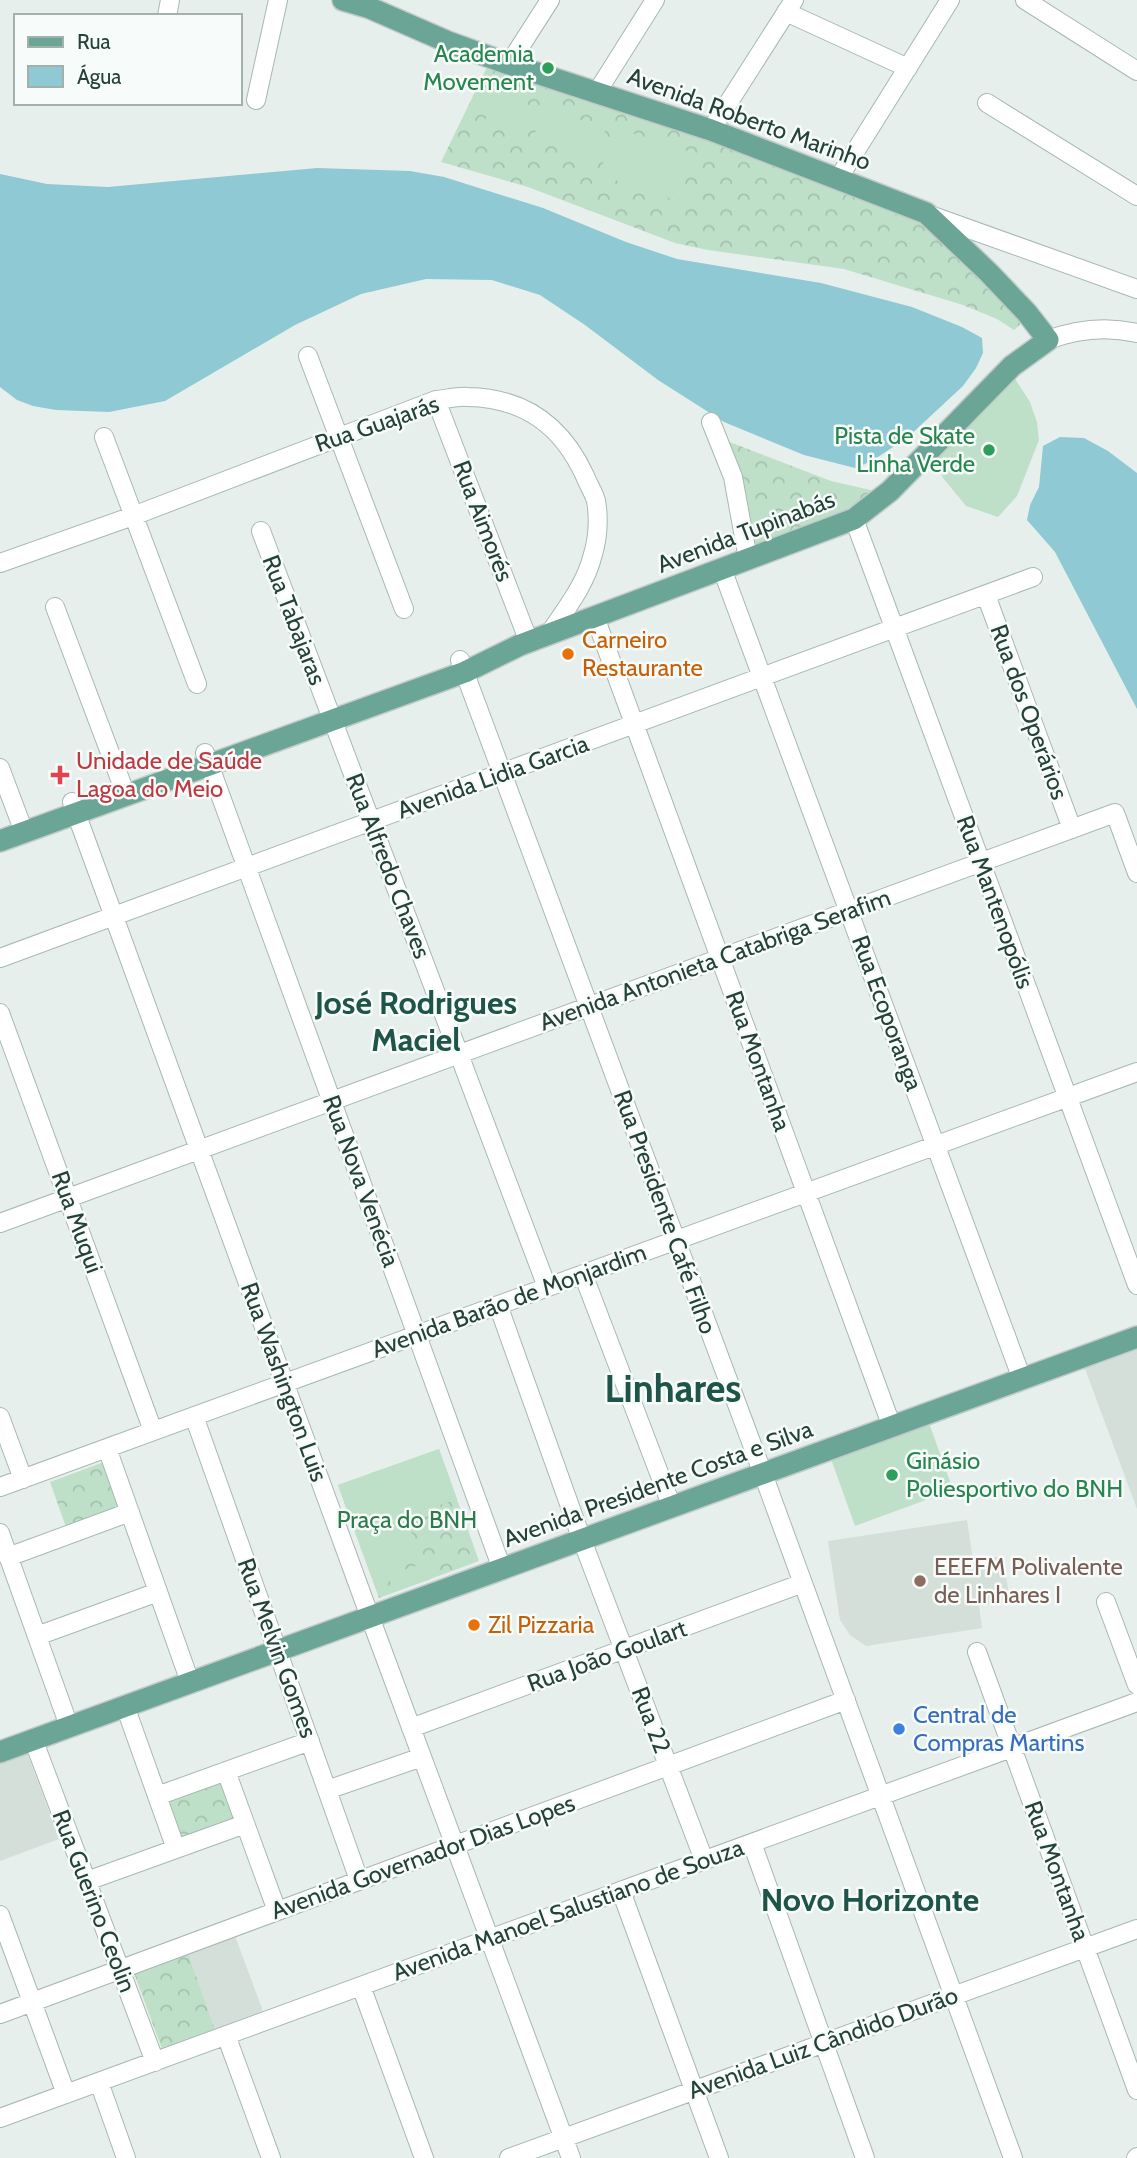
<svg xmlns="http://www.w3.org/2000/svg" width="1137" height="2158" font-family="Cabin,sans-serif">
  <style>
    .built { fill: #d4dfda }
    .forest { fill: url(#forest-crowns) }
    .garden { fill: #bfe0c8 }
    .water { fill: #8ec9d4 }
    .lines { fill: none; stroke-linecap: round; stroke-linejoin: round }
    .minor-casing { stroke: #a8b8b2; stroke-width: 20 }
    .major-casing { stroke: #c2cac8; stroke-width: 24 }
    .minor { stroke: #fff; stroke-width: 18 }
    .major { stroke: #6aa596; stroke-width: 21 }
    .leisure-dot { fill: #2e9e5b; stroke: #f7fbf9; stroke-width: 2.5 }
    .food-dot { fill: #e8710a; stroke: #f7fbf9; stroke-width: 2.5 }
    .health-dot { fill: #e0444e; stroke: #f7fbf9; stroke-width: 2.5 }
    .education-dot { fill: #8d6e63; stroke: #f7fbf9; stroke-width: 2.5 }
    .shop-dot { fill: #3f7fe0; stroke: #f7fbf9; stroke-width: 2.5 }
    .labels { text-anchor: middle; stroke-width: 5; stroke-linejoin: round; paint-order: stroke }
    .leisure-label { font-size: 24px; fill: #27864d; stroke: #f7fbf9; text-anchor: end }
    .street-label { font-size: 24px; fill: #24423a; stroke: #f7fbf9 }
    .food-label { font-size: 24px; fill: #c56008; stroke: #f7fbf9; text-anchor: start }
    .health-label { font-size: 24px; fill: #be3a42; stroke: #f7fbf9; text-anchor: start }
    .park-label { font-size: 24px; fill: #2d7a4b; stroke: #f7fbf9 }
    .education-label { font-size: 24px; fill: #785e54; stroke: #f7fbf9; text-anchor: start }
    .shop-label { font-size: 24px; fill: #366cbe; stroke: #f7fbf9; text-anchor: start }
    .district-label { font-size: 32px; font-weight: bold; fill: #1f5548; stroke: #f7fbf9 }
    .town-label { font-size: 38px; font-weight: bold; fill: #1f5548; stroke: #f7fbf9 }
  </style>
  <defs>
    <pattern id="forest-crowns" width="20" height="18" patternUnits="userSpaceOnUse" patternTransform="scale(1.75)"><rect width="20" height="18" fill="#bfe0c8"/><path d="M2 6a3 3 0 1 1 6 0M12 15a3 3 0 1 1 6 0" fill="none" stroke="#a4c1ad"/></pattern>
  </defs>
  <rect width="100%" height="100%" fill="#e6efeb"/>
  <path class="built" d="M 1137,1347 L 1137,1509 L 1084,1366 Z
    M 967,1520 L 973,1560 L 1003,1556 L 1010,1601 L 979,1606 L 982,1628 L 866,1646 L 850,1635 L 840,1620 L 828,1541 Z
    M 27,1752 L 59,1839 L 0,1861 L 0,1763 Z
    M 235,1936 L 263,2011 L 215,2029 L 188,1953 Z"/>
  <path class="forest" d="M 487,67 L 724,143 L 884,206 L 924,224 L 1019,320 L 1020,325 L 1014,330 L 997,319 L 963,305 L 844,269 L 708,250 L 675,243 L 528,187 L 441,162 Z
    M 727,441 L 831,481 L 875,491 L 836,516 L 754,547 L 748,504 L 742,480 Z
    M 439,1449 L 479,1561 L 379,1598 L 338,1485 Z
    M 104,1462 L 120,1508 L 66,1527 L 50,1482 Z
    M 223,1781 L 237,1820 L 179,1840 L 165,1801 Z
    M 188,1953 L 215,2029 L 162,2049 L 134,1973 Z"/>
  <path class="garden" d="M 495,94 L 536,108 L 526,136 L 485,121 Z
    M 544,108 L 606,128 L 595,159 L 533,139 Z
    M 615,128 L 694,153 L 679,201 L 599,175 Z
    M 1014,377 L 1030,402 L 1037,422 L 1039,440 L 1017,496 L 998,517 L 966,506 L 943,478 L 935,460 Z
    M 929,1423 L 953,1490 L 855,1526 L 831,1459 Z
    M 439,1449 L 457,1499 L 406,1517 L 420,1558 L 371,1576 L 338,1485 Z
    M 423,1563 L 428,1580 L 394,1592 L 388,1576 Z"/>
  <path class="water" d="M 317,168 L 410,171 L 444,177 L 543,208 L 626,242 L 677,259 L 821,283 L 912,307 L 962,327 L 982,338 L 983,353 L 976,368 L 963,386 L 908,437 L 872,461 L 855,468 L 804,455 L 724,422 L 658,380 L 585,325 L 540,295 L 492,280 L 426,279 L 361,294 L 295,325 L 165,401 L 109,412 L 56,410 L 33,406 L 17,400 L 0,387 L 0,174 L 47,184 L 108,187 Z
    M 1060,437 L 1084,438 L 1108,451 L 1137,473 L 1137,709 L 1055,552 L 1027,520 L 1030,505 L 1039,487 L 1043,446 Z"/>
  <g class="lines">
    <g class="minor-casing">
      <path id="minor" d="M 1025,0 L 1137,71
        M 786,12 L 908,68
        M 167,16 L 170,0
        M 509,64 L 550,0
        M 597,92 L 655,0
        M 256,100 L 278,0
        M 987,103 L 1137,196
        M 711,130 L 794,0
        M 838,179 L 950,0
        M 930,215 L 1137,289
        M 1048,340 C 1077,329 1107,326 1137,333
        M 308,356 L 404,609
        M 436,400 L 529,642
        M 711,422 L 733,477 L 748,559
        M 104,437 L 197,684
        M 854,519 L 1137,1285
        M 261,531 L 547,1287
        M 0,563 L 133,516 L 436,400 C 447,399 458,396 468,397 C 525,398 562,426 585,476 C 588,484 594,493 596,501 C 599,517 598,538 593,554 C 586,584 566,609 549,634
        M 722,569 L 1022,1379
        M 986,595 L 1072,829
        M 55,607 L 126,795
        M 595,617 L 892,1427
        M 460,660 L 763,1474 L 1013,2158
        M 205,753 L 502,1569
        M 0,768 L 24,832
        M 72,802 L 370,1617 L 571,2158
        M 0,958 L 1033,577
        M 0,1013 L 153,1431
        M 0,1223 L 1115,813 L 1137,873
        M 583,1274 L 672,1507
        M 498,1305 L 582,1540 L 704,1860
        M 194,1416 L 359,1880
        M 0,1417 L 23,1479
        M 107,1448 L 190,1682
        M 0,1487 L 1137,1072
        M 0,1533 L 69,1726
        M 8,1557 L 130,1512
        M 1106,1602 L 1137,1685
        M 37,1636 L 158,1592
        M 977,1652 L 1137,2090
        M 125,1706 L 176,1849
        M 411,1728 L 803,1583
        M 33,1739 L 155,2062
        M 226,1771 L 277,1911
        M 327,1790 L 422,1757
        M 157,1796 L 310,1741
        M 752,1843 L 865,2158
        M 87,1881 L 245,1824
        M 621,1891 L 719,2158
        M 0,1915 L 66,2094
        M 361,1986 L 424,2158
        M 0,2014 L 846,1700
        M 226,2035 L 271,2158
        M 99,2082 L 126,2158
        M 0,2118 L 1137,1702
        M 509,2158 L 1137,1929
        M 1136,2158 L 1137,2157"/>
    </g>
    <g class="major-casing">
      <path id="major" d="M 0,841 L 465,672 L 520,645 L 854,519 L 890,491 L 1012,366 L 1048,340 L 1027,313 L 989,273 L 926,213 L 711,130 L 509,64 L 448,42 L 370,8 L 343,0
        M 0,1752 L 1137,1337"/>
    </g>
    <use href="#minor" class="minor"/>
    <use href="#major" class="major"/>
  </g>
  <g class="leisure-dot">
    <circle cx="548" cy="68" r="7"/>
    <circle cx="989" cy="450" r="7"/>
    <circle cx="892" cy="1475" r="7"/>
  </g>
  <g class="food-dot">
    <circle cx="568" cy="654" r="7"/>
    <circle cx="474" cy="1625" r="7"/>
  </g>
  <path class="health-dot" d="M56.5 764.5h7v7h7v7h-7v7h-7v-7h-7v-7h7z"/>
  <circle class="education-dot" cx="920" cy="1581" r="7"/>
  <circle class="shop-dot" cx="899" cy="1729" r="7"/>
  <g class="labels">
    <g class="leisure-label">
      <text x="534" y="62">Academia<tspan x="534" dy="28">Movement</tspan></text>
      <text x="975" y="444">Pista de Skate<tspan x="975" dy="28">Linha Verde</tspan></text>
      <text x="906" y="1469" text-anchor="start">Ginásio<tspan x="906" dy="28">Poliesportivo do BNH</tspan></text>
    </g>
    <g class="street-label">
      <text transform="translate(749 119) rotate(20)" y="8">Avenida Roberto Marinho</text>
      <text transform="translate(377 424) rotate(-19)" y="8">Rua Guajarás</text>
      <text transform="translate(483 521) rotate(69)" y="8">Rua Aimorés</text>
      <text transform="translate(746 532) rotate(-21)" y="8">Avenida Tupinabás</text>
      <text transform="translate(294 620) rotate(69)" y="8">Rua Tabajaras</text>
      <text transform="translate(1029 712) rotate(70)" y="8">Rua dos Operários</text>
      <text transform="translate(493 777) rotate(-20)" y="8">Avenida Lidia Garcia</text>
      <text transform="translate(388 866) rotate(69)" y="8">Rua Alfredo Chaves</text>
      <text transform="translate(995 902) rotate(70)" y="8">Rua Mantenopólis</text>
      <text transform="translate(715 960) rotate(-20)" y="8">Avenida Antonieta Catabriga Serafim</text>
      <text transform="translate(887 1013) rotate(70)" y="8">Rua Ecoporanga</text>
      <text transform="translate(758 1061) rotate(70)" y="8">Rua Montanha</text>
      <text transform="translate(361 1181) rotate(70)" y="8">Rua Nova Venécia</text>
      <text transform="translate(665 1212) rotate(70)" y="8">Rua Presidente Café Filho</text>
      <text transform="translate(77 1222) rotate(70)" y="8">Rua Muqui</text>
      <text transform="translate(509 1301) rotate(-20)" y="8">Avenida Barão de Monjardim</text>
      <text transform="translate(284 1382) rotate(70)" y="8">Rua Washington Luis</text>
      <text transform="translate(658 1484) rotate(-20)" y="8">Avenida Presidente Costa e Silva</text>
      <text transform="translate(277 1648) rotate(70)" y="8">Rua Melvin Gomes</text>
      <text transform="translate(607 1656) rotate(-20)" y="8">Rua João Goulart</text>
      <text transform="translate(651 1720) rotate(69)" y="8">Rua 22</text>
      <text transform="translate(423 1857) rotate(-20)" y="8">Avenida Governador Dias Lopes</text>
      <text transform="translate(1057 1871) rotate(70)" y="8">Rua Montanha</text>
      <text transform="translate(94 1901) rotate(69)" y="8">Rua Guerino Ceolin</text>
      <text transform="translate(568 1910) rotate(-20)" y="8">Avenida Manoel Salustiano de Souza</text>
      <text transform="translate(823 2043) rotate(-20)" y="8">Avenida Luiz Cândido Durão</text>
    </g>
    <g class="food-label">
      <text x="582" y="648">Carneiro<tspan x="582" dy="28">Restaurante</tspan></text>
      <text x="488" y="1633">Zil Pizzaria</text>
    </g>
    <g class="health-label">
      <text x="76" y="769">Unidade de Saúde<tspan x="76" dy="28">Lagoa do Meio</tspan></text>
    </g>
    <g class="park-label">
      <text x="407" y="1528">Praça do BNH</text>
    </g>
    <g class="education-label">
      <text x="934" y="1575">EEEFM Polivalente<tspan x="934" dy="28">de Linhares I</tspan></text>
    </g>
    <g class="shop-label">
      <text x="913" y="1723">Central de<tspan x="913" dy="28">Compras Martins</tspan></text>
    </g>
    <g class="district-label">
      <text x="416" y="1014">José Rodrigues<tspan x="416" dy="37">Maciel</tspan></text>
      <text x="870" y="1911">Novo Horizonte</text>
    </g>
    <g class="town-label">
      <text x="673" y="1402">Linhares</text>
    </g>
  </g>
  <rect x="14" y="14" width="228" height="91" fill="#f7fbf9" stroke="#a3b1ad" stroke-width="2"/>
  <rect x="28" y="37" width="35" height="10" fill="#6aa596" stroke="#a3b1ad" stroke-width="2"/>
  <text x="77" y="49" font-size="21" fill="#24423a">Rua</text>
  <rect x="28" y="66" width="35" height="21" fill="#8ec9d4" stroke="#a3b1ad" stroke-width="2"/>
  <text x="77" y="84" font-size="21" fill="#24423a">Água</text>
</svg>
